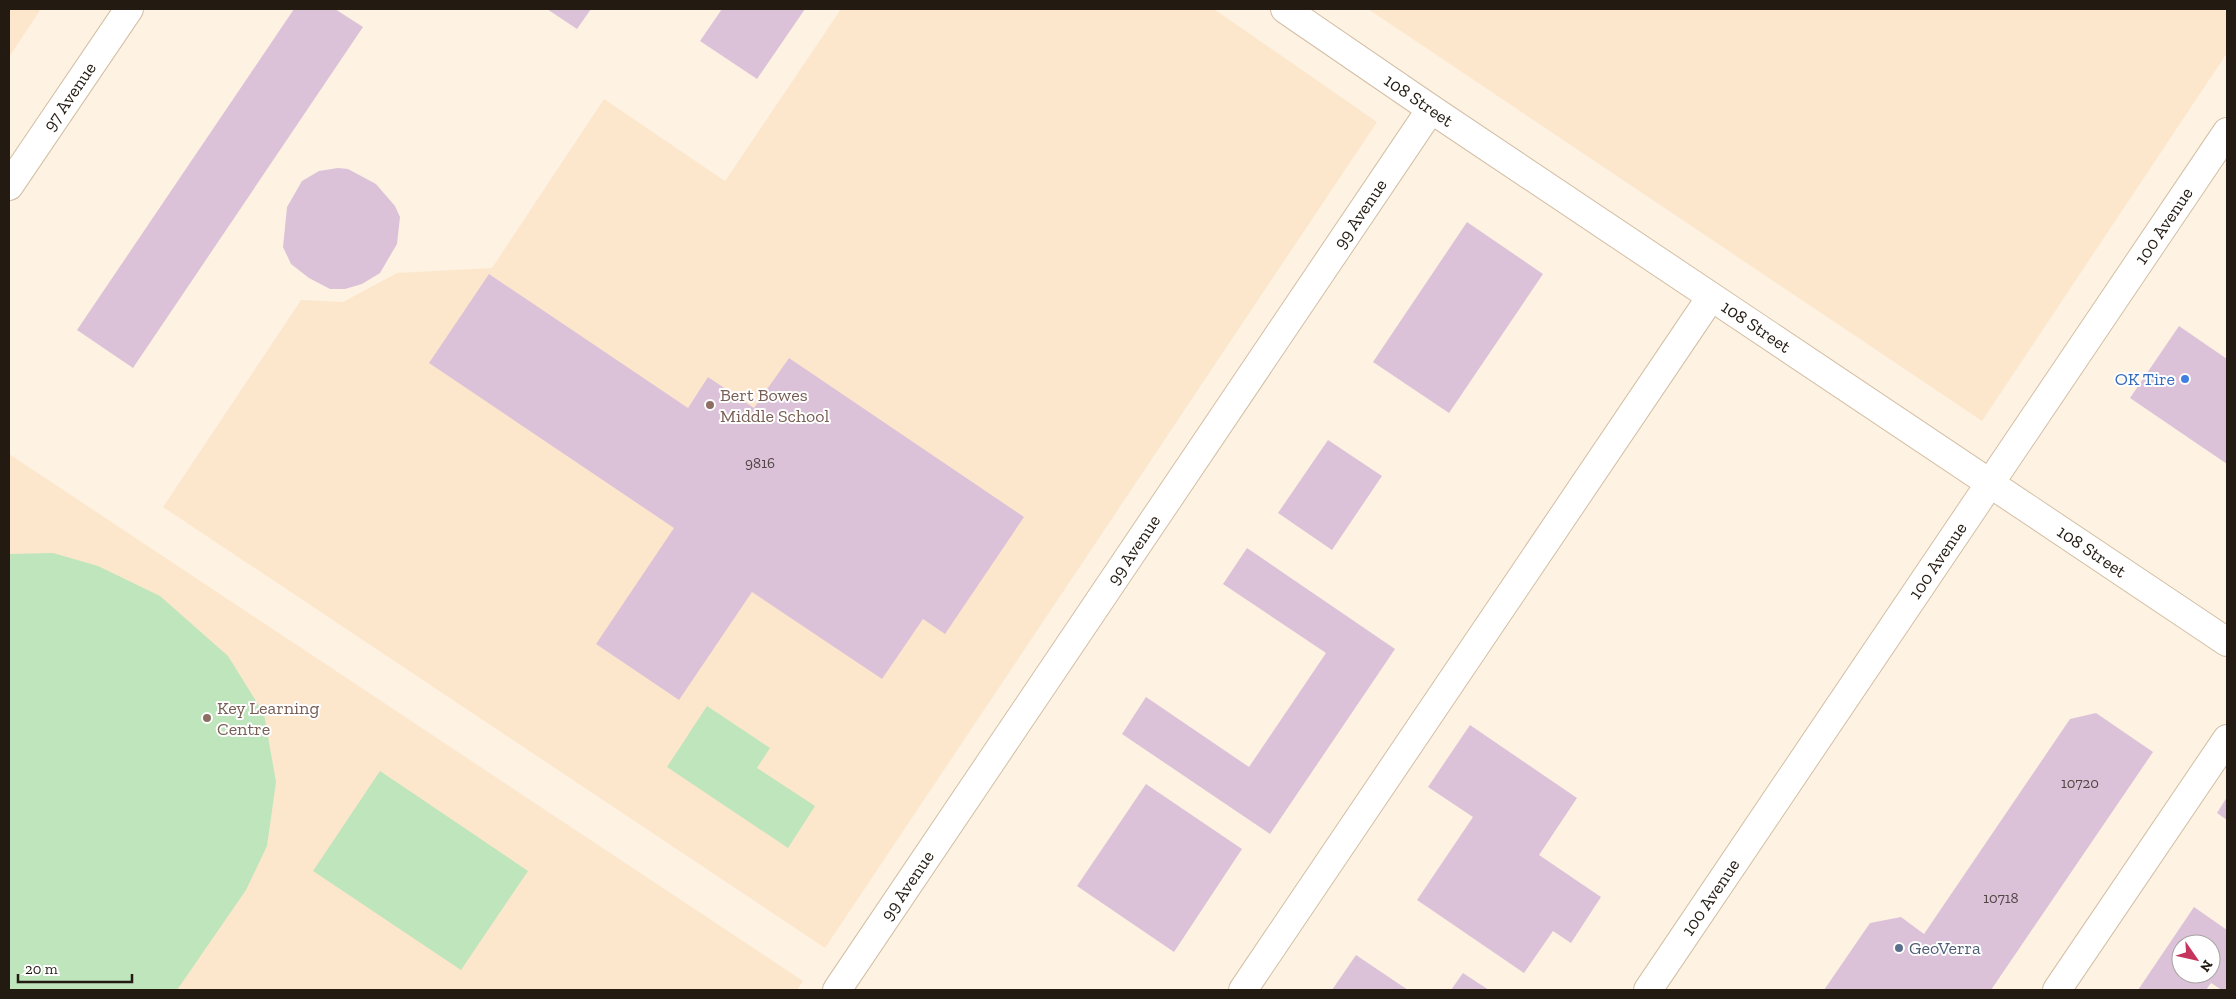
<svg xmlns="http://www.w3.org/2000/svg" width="2236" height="999" font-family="'Zilla Slab',serif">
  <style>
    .built { fill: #fce7cd }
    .green { fill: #bee5bb }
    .building { fill: #dcc2d9; fill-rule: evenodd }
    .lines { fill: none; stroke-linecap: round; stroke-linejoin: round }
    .minor-casing { stroke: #d3bfa5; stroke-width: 30 }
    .major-casing { stroke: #d3bfa5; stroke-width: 30 }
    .minor { stroke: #fff; stroke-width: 28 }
    .major { stroke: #fff; stroke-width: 28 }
    .shop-dot { fill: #3f7fe0; stroke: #fff; stroke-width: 2 }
    .education-dot { fill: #8d6e63; stroke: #fff; stroke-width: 2 }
    .service-dot { fill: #5c6f8a; stroke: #fff; stroke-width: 2 }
    .labels { text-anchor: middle; stroke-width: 4; stroke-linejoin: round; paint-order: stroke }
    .number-label { font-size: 15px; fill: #514544 }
    .street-label { font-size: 18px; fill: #231b12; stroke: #fff }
    .shop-label { font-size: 18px; fill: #366cbe; stroke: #fff; text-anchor: end }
    .education-label { font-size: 18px; fill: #785e54; stroke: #fff; text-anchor: start }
    .service-label { font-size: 18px; fill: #4e5e75; stroke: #fff; text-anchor: start }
  </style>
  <rect width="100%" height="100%" fill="#fef2e2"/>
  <path class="built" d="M 9,9 L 41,9 L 9,57 Z
    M 841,9 L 1214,9 L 1377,122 L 825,948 L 163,507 L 301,300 L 343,302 L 397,273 L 492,268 L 604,99 L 725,181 Z
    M 1368,9 L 2227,9 L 2227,53 L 1982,421 Z
    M 9,454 L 803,981 L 797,990 L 9,990 Z"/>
  <path class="green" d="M 53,553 L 98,566 L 160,596 L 228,656 L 264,714 L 276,782 L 267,846 L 246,890 L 177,990 L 9,990 L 9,554 Z
    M 707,706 L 770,748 L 757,768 L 815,806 L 788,848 L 667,767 Z
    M 380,771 L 528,871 L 461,970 L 313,871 Z"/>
  <path class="building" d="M 294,9 L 335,9 L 363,27 L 133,368 L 77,330 Z
    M 547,9 L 591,9 L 577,29 Z
    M 722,9 L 805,9 L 757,79 L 700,41 Z
    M 338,168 L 348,169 L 376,184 L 395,206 L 400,217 L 397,244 L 380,273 L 362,284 L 345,289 L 330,289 L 309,278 L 291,264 L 283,247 L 287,207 L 302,181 L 319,171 Z
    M 1467,222 L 1543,274 L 1449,413 L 1373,362 Z
    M 489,274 L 688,408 L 708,377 L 754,408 L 789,358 L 1024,517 L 945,634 L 923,619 L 882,679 L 752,592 L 679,700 L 596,644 L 674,528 L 429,363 Z
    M 2179,326 L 2227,359 L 2227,464 L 2130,398 Z
    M 1328,440 L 1382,476 L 1332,550 L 1278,513 Z
    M 1247,548 L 1395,649 L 1270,834 L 1122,734 L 1146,697 L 1249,767 L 1326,653 L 1223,584 Z
    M 2096,713 L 2153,752 L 1991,990 L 1824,990 L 1870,923 L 1901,917 L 1924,934 L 2070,719 Z
    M 1470,725 L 1577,798 L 1539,855 L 1601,897 L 1571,943 L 1553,931 L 1524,973 L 1417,900 L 1473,817 L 1428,787 Z
    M 1146,784 L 1242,849 L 1174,952 L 1077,886 Z
    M 2227,797 L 2227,820 L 2217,813 Z
    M 2194,907 L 2227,930 L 2227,990 L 2222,990 L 2211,983 L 2206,990 L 2138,990 ZM 2181,944 L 2211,944 L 2211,974 L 2181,974 Z
    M 1356,955 L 1408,990 L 1332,990 Z
    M 1463,973 L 1489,990 L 1451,990 Z"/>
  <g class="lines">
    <g class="minor-casing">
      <g id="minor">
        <path id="s1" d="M 1285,9 L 1431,109 L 2227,642"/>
        <path id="s2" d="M 9,186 L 129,9"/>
        <path id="s3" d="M 837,990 L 1431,109"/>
        <path d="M 1243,990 L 1711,297"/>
        <path d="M 2057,990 L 2227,739"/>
      </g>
    </g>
    <g class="major-casing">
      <g id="major">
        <path id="s4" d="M 1648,990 L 2227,132"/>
      </g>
    </g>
    <use href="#minor" class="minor"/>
    <use href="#major" class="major"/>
  </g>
  <circle class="shop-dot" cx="2185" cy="379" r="5"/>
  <g class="education-dot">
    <circle cx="710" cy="405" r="5"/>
    <circle cx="207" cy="718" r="5"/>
  </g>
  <circle class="service-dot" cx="1899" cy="948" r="5"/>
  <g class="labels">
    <g class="number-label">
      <text x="760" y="468">9816</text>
      <text x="2080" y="788">10720</text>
      <text x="2001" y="903">10718</text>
    </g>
    <g class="street-label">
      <text dy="6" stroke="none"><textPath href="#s2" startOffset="108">97 Avenue</textPath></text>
      <text dy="6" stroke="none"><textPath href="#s1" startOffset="162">108 Street</textPath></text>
      <text dy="6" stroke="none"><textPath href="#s3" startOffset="936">99 Avenue</textPath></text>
      <text dy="6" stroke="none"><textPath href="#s4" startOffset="922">100 Avenue</textPath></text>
      <text dy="6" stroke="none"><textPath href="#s1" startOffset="568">108 Street</textPath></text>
      <text dy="6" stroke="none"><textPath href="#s3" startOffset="531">99 Avenue</textPath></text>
      <text dy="6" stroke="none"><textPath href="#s1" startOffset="972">108 Street</textPath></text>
      <text dy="6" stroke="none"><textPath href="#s4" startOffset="518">100 Avenue</textPath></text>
      <text dy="6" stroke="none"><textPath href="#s3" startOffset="126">99 Avenue</textPath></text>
      <text dy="6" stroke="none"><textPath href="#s4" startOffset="112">100 Avenue</textPath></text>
    </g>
    <g class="shop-label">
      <text x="2175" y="385">OK Tire</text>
    </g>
    <g class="education-label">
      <text x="720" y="401">Bert Bowes<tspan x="720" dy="21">Middle School</tspan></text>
      <text x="217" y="714">Key Learning<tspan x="217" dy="21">Centre</tspan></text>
    </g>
    <g class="service-label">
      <text x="1909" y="954">GeoVerra</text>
    </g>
  </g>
  <rect width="2236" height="999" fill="none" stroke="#231b12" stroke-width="20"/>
  <g transform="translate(2196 959) rotate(124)"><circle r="24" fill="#ffffff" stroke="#a7a4a0"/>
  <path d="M0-4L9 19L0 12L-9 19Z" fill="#c5355b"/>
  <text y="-8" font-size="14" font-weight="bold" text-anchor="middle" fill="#231b12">N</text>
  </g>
  <path d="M18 974v8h114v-8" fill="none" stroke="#231b12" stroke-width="2.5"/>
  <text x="25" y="974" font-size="15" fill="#231b12" stroke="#ffffff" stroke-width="4" paint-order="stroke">20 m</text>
</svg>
